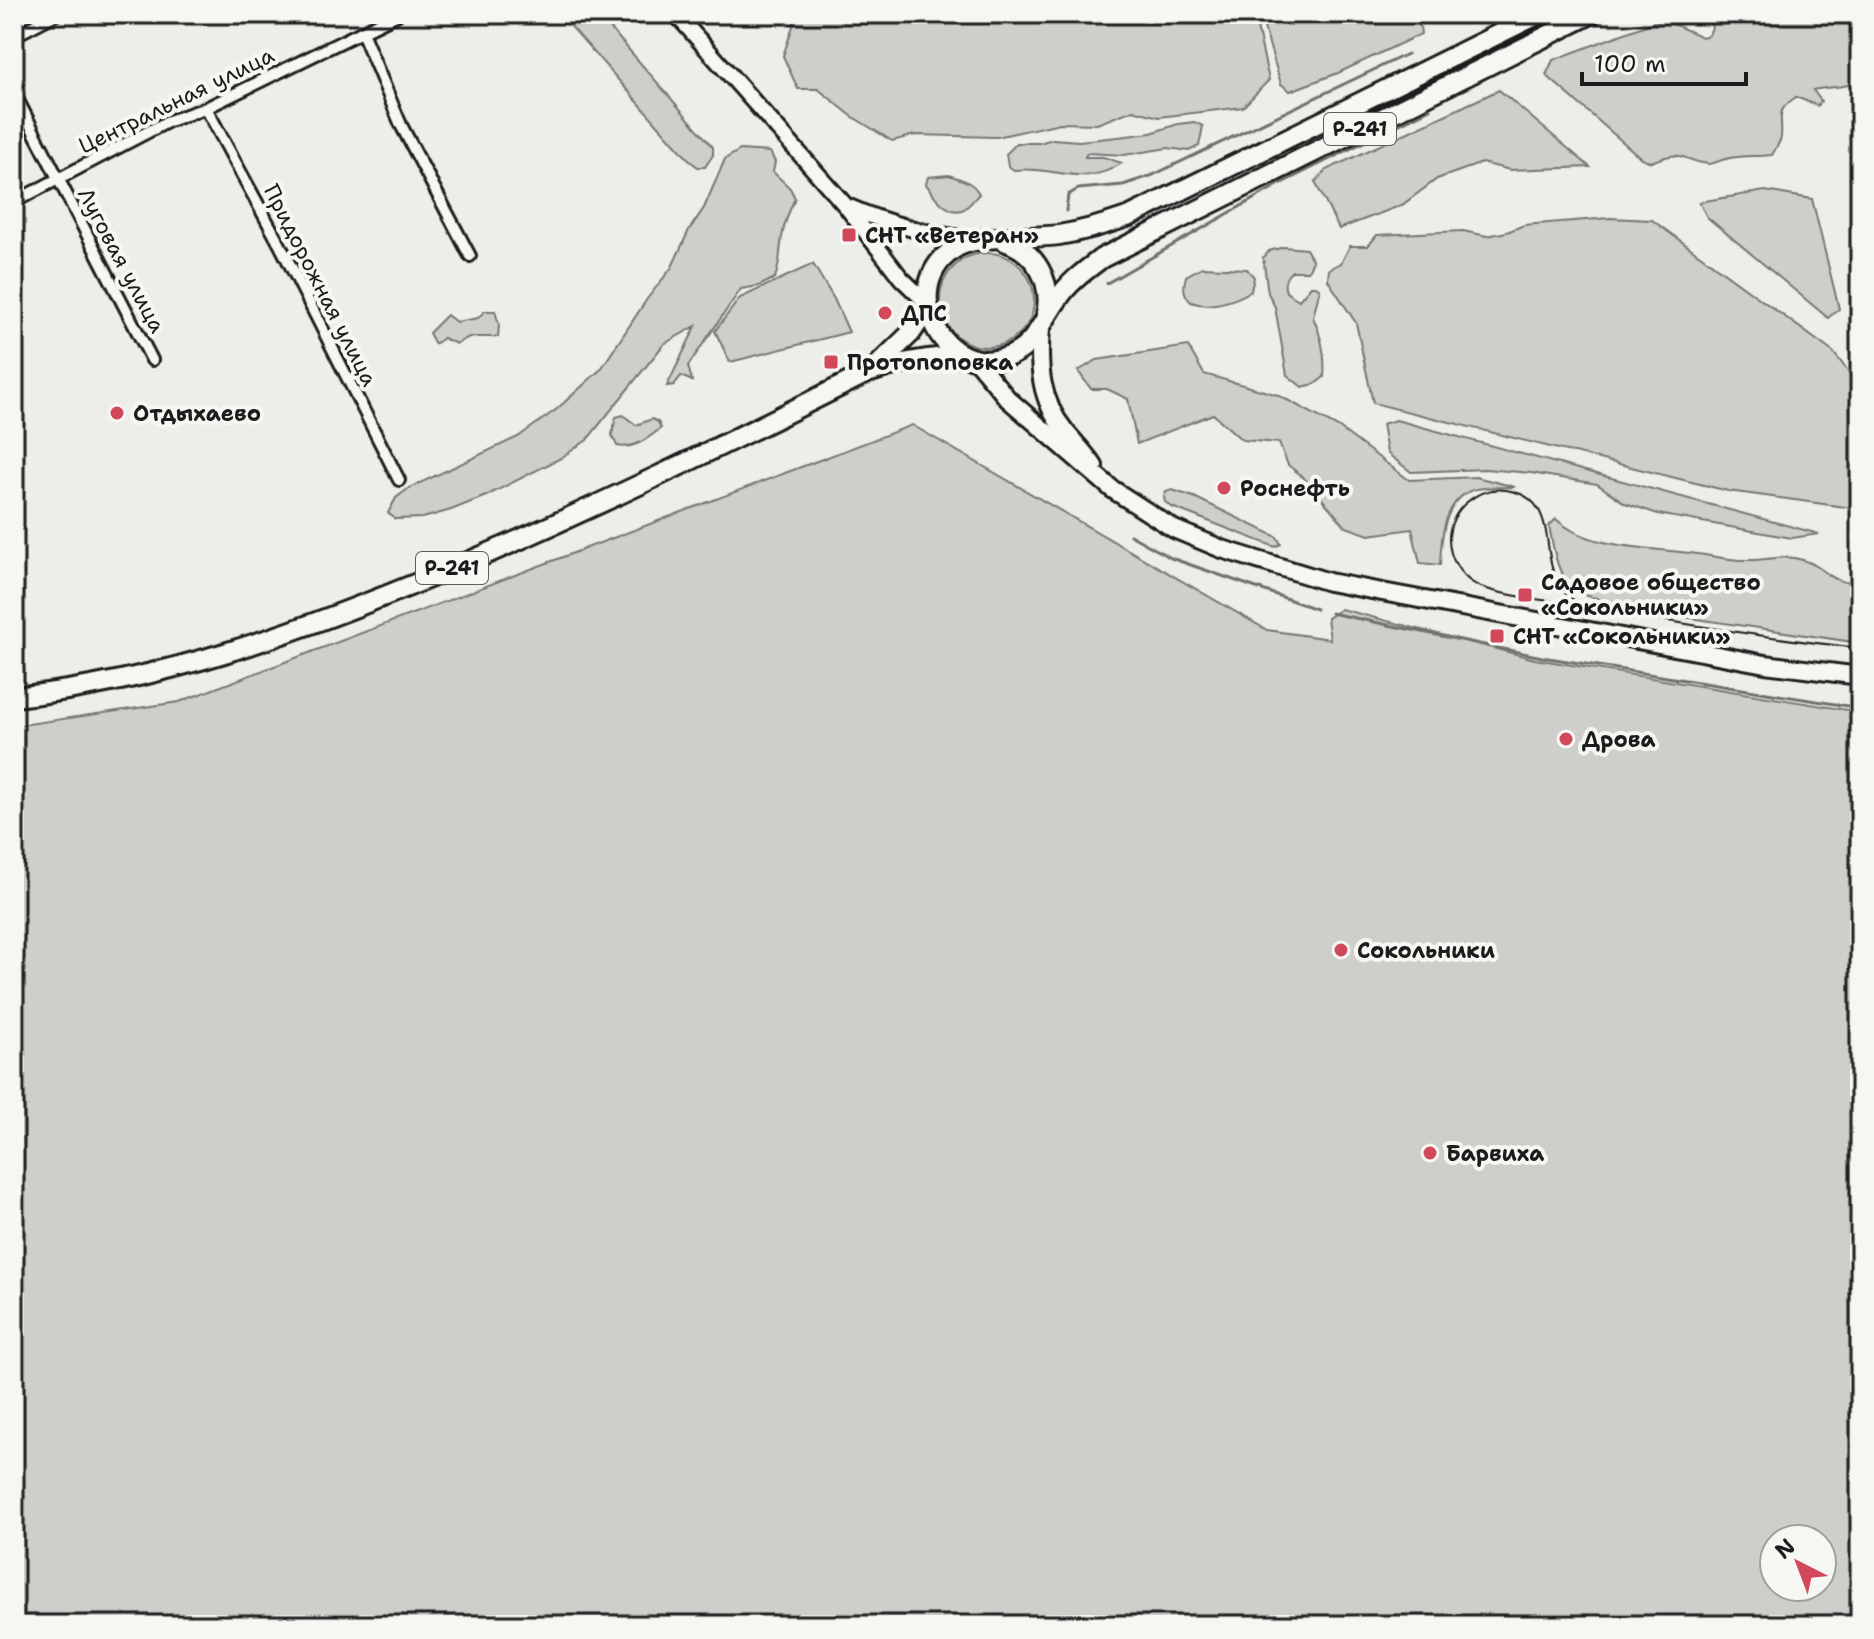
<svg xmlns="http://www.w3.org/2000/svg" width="1874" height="1639" font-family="'Shantell Sans',sans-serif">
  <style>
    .green { fill: #cececb; stroke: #757574; stroke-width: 2; fill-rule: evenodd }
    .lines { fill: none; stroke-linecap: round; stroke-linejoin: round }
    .stream { stroke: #6f6f6d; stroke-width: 3 }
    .street-casing { stroke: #1c1c1c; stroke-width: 16 }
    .secondary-casing { stroke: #1c1c1c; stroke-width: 20 }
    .primary-casing { stroke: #1c1c1c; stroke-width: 22 }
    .highway-casing { stroke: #1c1c1c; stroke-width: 24 }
    .street { stroke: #f6f6f2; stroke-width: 10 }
    .secondary { stroke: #f6f6f2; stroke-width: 14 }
    .primary { stroke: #f6f6f2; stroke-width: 16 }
    .highway { stroke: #f6f6f2; stroke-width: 18 }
    .tram { stroke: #1c1c1c; stroke-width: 2 }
    .poi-dot { fill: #d1495b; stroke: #f6f6f2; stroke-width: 3 }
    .labels { text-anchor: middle; stroke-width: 8; stroke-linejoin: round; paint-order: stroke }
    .shield { fill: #f6f6f2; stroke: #5d5d5c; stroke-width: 2 }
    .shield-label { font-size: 20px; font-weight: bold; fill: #1c1c1c }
    .street-label { font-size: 22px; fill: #1c1c1c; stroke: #f6f6f2 }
    .poi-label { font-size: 22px; font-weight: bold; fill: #1c1c1c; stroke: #f6f6f2; text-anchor: start }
  </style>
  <rect width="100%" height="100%" fill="#edede9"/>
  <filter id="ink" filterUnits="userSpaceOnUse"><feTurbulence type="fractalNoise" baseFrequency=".0125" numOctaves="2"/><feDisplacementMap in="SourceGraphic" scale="16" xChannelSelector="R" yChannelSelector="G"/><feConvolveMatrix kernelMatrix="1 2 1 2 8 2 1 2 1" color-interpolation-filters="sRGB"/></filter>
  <g filter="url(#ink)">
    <path class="green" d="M 560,14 L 598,14 L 713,147 L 713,155 L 705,167 L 698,167 L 690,161 Z
      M 797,14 L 1254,14 L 1269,80 L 1243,107 L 1159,117 L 1133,110 L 1097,124 L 1060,123 L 997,137 L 915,135 L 892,141 L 853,117 L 818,89 L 798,89 L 783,56 Z
      M 1260,14 L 1405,14 L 1420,26 L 1421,34 L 1338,73 L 1290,91 L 1281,84 Z
      M 1704,14 L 1860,14 L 1860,80 C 1846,89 1829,86 1813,90 L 1821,101 L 1818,106 L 1796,97 C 1774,112 1783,115 1781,137 C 1780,143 1775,149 1772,155 C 1757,157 1741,155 1726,159 C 1720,160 1714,164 1708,164 C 1678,160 1686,148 1651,162 L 1641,158 L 1546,75 L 1553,60 L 1662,19 L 1702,37 L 1709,35 L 1712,27 Z
      M 1499,90 L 1590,167 L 1510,170 L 1482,163 L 1437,179 L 1402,205 L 1339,229 L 1315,182 L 1326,170 Z
      M 1194,122 L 1203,126 L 1199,146 L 1189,151 L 1168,148 L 1124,155 L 1087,153 L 1085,157 L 1103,157 L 1122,163 C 1083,189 1055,165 1014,170 L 1008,166 L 1006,154 L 1017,143 L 1039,143 L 1053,139 L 1079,141 L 1118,137 L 1151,133 L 1178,124 Z
      M 740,150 L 770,152 L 775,162 L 773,172 L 790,188 L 795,198 C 789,211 784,224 782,237 C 779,254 781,260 775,278 L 759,286 L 741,289 L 688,366 L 692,381 L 681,376 L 674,385 L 667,386 L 696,326 L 664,344 L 587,440 L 561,458 L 486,496 L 451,510 L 423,518 L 395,519 L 388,513 L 396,498 L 409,488 L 518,437 L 557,409 L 601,369 L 647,299 L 672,267 L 689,230 L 704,208 L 725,159 Z
      M 949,175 C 960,179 974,182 979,194 C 975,198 969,206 964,209 C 948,217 933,195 926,184 L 928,177 Z
      M 1765,191 L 1812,199 L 1839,309 L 1828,318 L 1707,217 L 1699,202 Z
      M 1610,218 L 1652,220 L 1833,352 L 1855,380 L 1860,393 L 1860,509 L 1728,491 L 1373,403 L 1356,323 L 1328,280 L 1329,269 L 1341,263 L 1350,246 L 1368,246 L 1377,235 L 1463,231 L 1487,236 L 1507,232 L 1524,225 Z
      M 1284,247 L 1306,249 L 1313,261 L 1308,271 L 1292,271 C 1285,277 1283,283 1286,292 L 1299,300 L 1311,286 L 1316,286 L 1320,289 L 1313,317 C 1322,337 1326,355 1324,377 L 1315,384 L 1302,387 L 1287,375 L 1275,307 L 1268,293 L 1263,257 L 1269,251 Z
      M940 300a47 47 0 1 1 94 0a47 47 0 1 1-94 0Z
      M 813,264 L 834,299 L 849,332 L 730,362 L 715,331 L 740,298 Z
      M 1202,267 L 1247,269 L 1254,277 L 1251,291 C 1235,301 1209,309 1191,302 C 1183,294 1183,287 1186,276 Z
      M 485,311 L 495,311 L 499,325 L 498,337 L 469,337 L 456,344 L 443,338 L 435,344 L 429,333 L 447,315 L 456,322 L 478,318 Z
      M 1188,346 L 1204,374 L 1278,395 L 1338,427 L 1409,480 L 1476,477 L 1515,487 C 1502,488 1482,486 1470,491 C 1443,504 1441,539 1440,565 L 1420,563 L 1412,529 L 1369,535 L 1346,527 L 1304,478 L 1288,465 L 1279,443 L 1242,440 L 1213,414 L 1137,444 L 1128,399 L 1107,389 L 1091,389 L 1078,371 L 1097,360 Z
      M 623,415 L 636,425 L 652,419 L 658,422 L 661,428 C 649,438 633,450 617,446 L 612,435 L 616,417 Z
      M 1396,420 L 1819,534 L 1792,538 L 1658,514 L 1625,503 L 1597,484 L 1531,473 L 1485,469 L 1411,472 L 1387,453 L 1382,424 Z
      M 912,425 L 1267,630 L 1330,639 L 1327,618 L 1341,609 L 1535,659 L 1860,712 L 1860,1625 L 14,1625 L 14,726 L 179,702 ZM 1774,1539 L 1822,1539 L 1822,1587 L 1774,1587 Z
      M 1172,490 L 1194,497 L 1277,537 L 1281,544 L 1275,547 L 1172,507 L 1165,502 L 1164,497 L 1166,492 Z
      M 1556,519 C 1589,549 1646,547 1690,553 C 1710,555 1731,561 1751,560 C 1765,560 1780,556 1794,558 C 1825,562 1828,587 1860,582 L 1860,643 L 1649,612 L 1584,595 C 1556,581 1555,554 1549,526 Z"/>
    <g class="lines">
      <path class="stream" d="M 1066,211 L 1068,195 L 1078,189 L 1123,185 L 1153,175 L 1407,54
        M 1107,283 L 1278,185 L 1430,109
        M 1130,535 L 1171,558 L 1316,609
        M 1331,613 L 1542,657 L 1860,708"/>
      <g class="street-casing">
        <path id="street" d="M 362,32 L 401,125 L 470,256
          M 14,36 L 56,14
          M 14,93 L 152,360
          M 206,108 L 280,245 L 399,480
          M 14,202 L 169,121 L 206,108 L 398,14"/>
      </g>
      <g class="secondary-casing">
        <path id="secondary" d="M 676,14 L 845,205 L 901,278 L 928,304
          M 849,207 C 890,225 930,235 975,240"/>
      </g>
      <g class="primary-casing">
        <path id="primary" d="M 1041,328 C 1038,367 1040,400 1065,431 C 1075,443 1085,453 1094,466
          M 974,358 L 1008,399 L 1112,489 L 1174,529 L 1222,549 L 1329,582 L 1765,664 L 1860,676"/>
      </g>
      <g class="highway-casing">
        <path id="highway" d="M 1539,14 L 1130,216 C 1107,224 1084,231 1059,235 C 1031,239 980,234 957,247 C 893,286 944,385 1012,355 C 1036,344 1043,319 1058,299 C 1069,282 1086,270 1102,258 L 1591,14
          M 1004,241 C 1036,251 1053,282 1046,315
          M 876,367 L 911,333 L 928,308
          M 14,697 C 164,682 306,629 444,572 C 588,512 728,443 867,373 C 900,362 930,357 964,356"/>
      </g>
      <use href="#street" class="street"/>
      <use href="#secondary" class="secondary"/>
      <use href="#primary" class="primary"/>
      <use href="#highway" class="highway"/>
      <path class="tram" d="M 1591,608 C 1576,603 1566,597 1558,583 C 1540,552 1559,497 1506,490 C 1492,488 1478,493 1467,502 C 1456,511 1449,525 1449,539 C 1449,559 1462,580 1481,587 C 1507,597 1549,600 1577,605 C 1670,622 1765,638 1860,648"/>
    </g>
  </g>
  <g class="poi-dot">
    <rect x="841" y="227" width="16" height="16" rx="4"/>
    <circle cx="885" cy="313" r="8"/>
    <rect x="823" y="354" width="16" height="16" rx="4"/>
    <circle cx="117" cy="413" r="8"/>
    <circle cx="1224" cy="488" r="8"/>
    <rect x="1517" y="587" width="16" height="16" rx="4"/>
    <rect x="1489" y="628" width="16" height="16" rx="4"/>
    <circle cx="1566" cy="739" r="8"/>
    <circle cx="1341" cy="950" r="8"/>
    <circle cx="1430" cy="1153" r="8"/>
  </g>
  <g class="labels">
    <g class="shield">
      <rect x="1324" y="113" width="72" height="32" rx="6"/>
      <rect x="416" y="552" width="72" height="32" rx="6"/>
    </g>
    <g class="shield-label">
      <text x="1360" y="136">Р-241</text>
      <text x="452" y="575">Р-241</text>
    </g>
    <g class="street-label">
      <text transform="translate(176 100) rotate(-26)" y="8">Центральная улица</text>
      <text transform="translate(122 260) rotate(62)" y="8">Луговая улица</text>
      <text transform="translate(321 285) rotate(63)" y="8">Придорожная улица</text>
    </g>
    <g class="poi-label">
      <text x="865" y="243">СНТ «Ветеран»</text>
      <text x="901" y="321">ДПС</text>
      <text x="847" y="370">Протопоповка</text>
      <text x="133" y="421">Отдыхаево</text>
      <text x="1240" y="496">Роснефть</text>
      <text x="1541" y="590">Садовое общество<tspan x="1541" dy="25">«Сокольники»</tspan></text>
      <text x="1513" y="644">СНТ «Сокольники»</text>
      <text x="1582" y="747">Дрова</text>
      <text x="1357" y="958">Сокольники</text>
      <text x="1446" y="1161">Барвиха</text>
    </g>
  </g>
  <rect width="1874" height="1639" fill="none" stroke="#f6f6f2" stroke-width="48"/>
  <rect x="24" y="24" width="1826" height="1591" fill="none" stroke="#1c1c1c" stroke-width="3" filter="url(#ink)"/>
  <g transform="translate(1798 1563) rotate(318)"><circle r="38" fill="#f6f6f2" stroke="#9f9f9c" stroke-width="2"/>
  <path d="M0-6L14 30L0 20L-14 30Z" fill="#d1495b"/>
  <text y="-12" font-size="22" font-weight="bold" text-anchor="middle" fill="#1c1c1c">N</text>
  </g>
  <path d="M1582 72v12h164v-12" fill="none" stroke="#1c1c1c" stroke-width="4"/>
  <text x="1594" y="72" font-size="24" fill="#1c1c1c" stroke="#f6f6f2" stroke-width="6" paint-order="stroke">100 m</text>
</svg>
